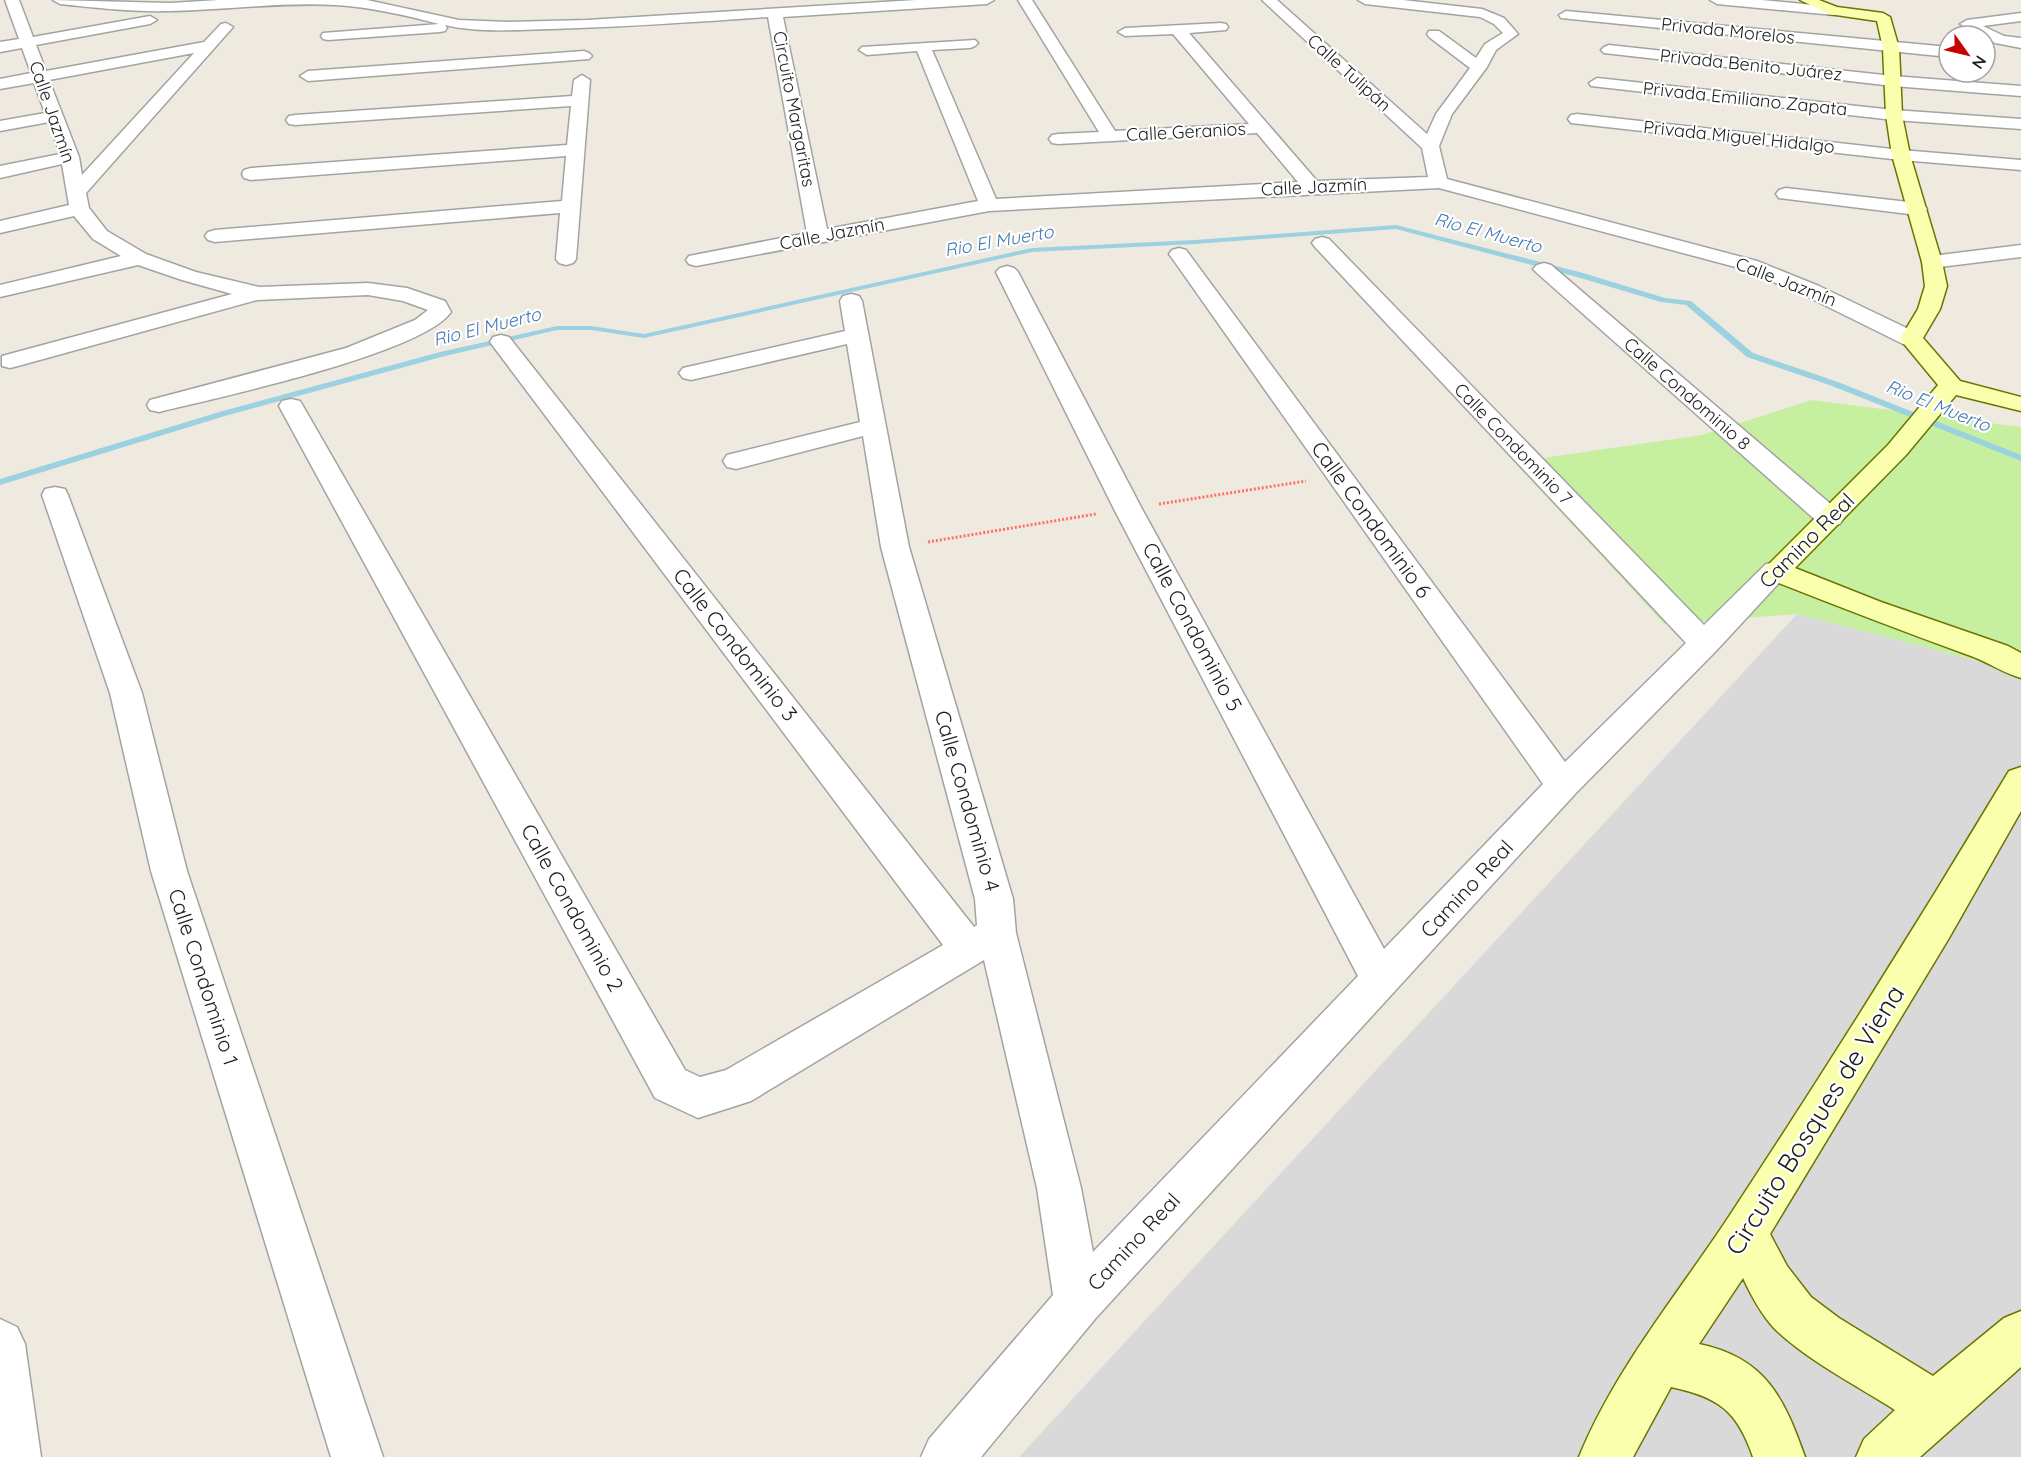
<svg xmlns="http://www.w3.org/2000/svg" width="2021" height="1457" font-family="Quicksand,sans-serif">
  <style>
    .residential { fill: #dad9d9 }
    .grass { fill: #c6efa0 }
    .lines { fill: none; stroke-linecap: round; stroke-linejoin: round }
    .stream { fill: #9cd1e1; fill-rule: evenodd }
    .minor-casing { stroke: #a3a3a3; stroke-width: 3 }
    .secondary-casing { stroke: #687600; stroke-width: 3 }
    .path { stroke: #ff7261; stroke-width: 3; stroke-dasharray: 2 2; stroke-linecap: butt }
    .minor { fill: #fff; fill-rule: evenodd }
    .secondary { fill: #faffae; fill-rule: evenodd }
    .labels { text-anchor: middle; stroke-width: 4.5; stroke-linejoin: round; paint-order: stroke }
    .far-street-label { font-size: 18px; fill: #1c1c1c; stroke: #fff }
    .far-water-label { font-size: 18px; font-style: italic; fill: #4079b4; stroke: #fff }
    .street-label { font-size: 21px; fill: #1c1c1c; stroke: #fff }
    .near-street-label { font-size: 26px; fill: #1c1c1c; stroke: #fff }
  </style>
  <rect width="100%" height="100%" fill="#efeae0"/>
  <path class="residential" d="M 1797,614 L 2021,672 L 2021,1457 L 1019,1457 Z"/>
  <path class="grass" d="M 1812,400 L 2021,427 L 2021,672 L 1797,614 L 1664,624 L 1515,462 L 1702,435 Z"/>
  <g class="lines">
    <path class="stream" d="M 1396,225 L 1583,273 L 1665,298 L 1691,301 L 1753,353 L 1838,382 L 2021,455 L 2021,461 L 1832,386 L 1747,357 L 1686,305 L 1661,302 L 1577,277 L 1396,229 L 1195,244 L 1032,252 L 644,338 L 591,330 L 557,330 L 445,356 L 225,416 L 0,485 L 0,479 L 219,412 L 440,352 L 557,326 L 591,326 L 644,334 L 1032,248 L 1195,240 Z"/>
    <g class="minor-casing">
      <path id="minor" d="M 5,0 L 19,0 L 33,37 L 150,16 L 157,20 L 150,24 L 36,45 L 46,71 L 204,42 L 221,24 L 226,23 L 233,27 L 86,193 L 89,208 L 107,231 L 146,254 L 196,272 L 259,287 L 368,283 L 407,288 L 445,301 L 451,312 C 422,354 215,398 159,412 L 150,410 L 147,405 L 150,400 L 346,348 L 415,320 L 428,310 L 403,301 L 368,295 L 257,300 L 18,366 L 10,368 L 2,366 L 2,356 L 232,294 L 182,280 L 138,265 L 0,297 L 0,285 L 121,256 L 93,239 L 74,216 L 0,233 L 0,221 L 69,205 L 62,164 L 0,178 L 0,166 L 60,154 L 49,122 L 0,131 L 0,121 L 45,113 L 34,83 L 0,89 L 0,79 L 31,73 L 22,48 L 0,52 L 0,42 L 19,39 ZM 194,53 L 82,175 L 79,157 L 49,80 Z
        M 53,0 L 170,3 L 219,0 L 367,0 L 459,20 L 508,22 L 587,20 L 916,0 L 994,0 L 987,4 L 783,17 L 827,229 L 978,201 L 917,51 L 867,55 L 859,50 L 862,47 L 975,40 L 978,43 L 975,46 L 970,48 L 932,50 L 996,199 L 1298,182 L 1257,133 L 1058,144 L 1052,143 L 1049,139 L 1052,135 L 1058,134 L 1099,132 L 1018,0 L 1032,0 L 1115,131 L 1249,124 L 1173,34 L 1125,36 L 1118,32 L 1125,28 L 1221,23 L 1226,24 L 1228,27 L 1226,30 L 1189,33 L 1317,181 L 1428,177 L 1422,148 L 1262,0 L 1277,0 L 1427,134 L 1436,114 L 1470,68 L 1429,37 L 1427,34 L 1429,31 L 1439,31 L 1476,58 L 1485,44 L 1503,33 L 1494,24 L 1480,17 L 1365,4 L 1358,0 L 1403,0 L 1482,9 L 1504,18 L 1518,34 L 1496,50 L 1487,67 L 1452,114 L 1439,146 L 1447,179 L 1757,261 L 1819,286 L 1919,334 L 1922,339 L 1919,344 L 1911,346 L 1903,344 L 1804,295 L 1743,269 L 1439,188 L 989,211 L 696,266 L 689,264 L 686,260 L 689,256 L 807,233 L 768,17 C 696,22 624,27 551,29 C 517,30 479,33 445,25 L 447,28 L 445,31 L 440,32 L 328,40 L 323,39 L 321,36 L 323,33 L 439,24 C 405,15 370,7 335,5 C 280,2 225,10 170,11 C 133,12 97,8 60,4 Z
        M 1710,0 L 1762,0 L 1834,7 L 1841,11 L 1834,15 L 1717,4 Z
        M 1566,11 L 1949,47 L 1949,57 L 1561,18 L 1559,15 Z
        M 2021,13 L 2021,21 L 1983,26 L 2004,36 L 2021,38 L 2021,48 L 1995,43 L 1960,24 L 1967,20 Z
        M 1609,45 L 1893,76 L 2021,86 L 2021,96 L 1893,86 L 1604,53 L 1601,50 L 1604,47 Z
        M 584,51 L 589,53 L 592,56 L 589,59 L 308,81 L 300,76 L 308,71 Z
        M 582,75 L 590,80 L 576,259 L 573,263 L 566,265 L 559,263 L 556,259 L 560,213 L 215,242 L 208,240 L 205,236 L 208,232 L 215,230 L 562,201 L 566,156 L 251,180 L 244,178 L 242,174 L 244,170 L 251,168 L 567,145 L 571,106 L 295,125 L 289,124 L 286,120 L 289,116 L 295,115 L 572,96 L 574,80 Z
        M 1597,78 L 1894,110 L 2021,119 L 2021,129 L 1894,120 L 1591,86 L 1589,83 Z
        M 1577,114 L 1901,150 L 2021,160 L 2021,170 L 1901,160 L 1571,123 L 1568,119 L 1571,115 Z
        M 1786,188 L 1917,203 L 1924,205 L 1927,209 L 1924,213 L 1917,215 L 1779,198 L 1776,194 L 1779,190 Z
        M 1322,237 L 1329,239 L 1704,625 L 1766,564 L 1776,562 L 1786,564 L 1790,571 L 1716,651 L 1575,794 L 1095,1319 L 981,1457 L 921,1457 L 929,1439 L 1053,1295 L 1037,1188 L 984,960 L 751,1101 L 698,1118 L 655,1098 L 279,406 L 282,401 L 291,399 L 300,401 L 303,406 L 685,1070 L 700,1077 L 726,1070 L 943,945 L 490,342 L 493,337 L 501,335 L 509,337 L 974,927 L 977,925 L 975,899 L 881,547 L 863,436 L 736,469 L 727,467 L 723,461 L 727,455 L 860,422 L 847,344 L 691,380 L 683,378 L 679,373 L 683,368 L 845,331 L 840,301 L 843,296 L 851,294 L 859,296 L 862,301 L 909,547 L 1013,899 L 1016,933 L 1081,1188 L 1093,1252 L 1358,976 L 1114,509 L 996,272 L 1000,268 L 1007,266 L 1014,268 L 1018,272 L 1142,509 L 1384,949 L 1543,784 L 1172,258 L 1169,254 L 1172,250 L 1179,248 L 1186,250 L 1565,762 L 1686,643 L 1315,247 L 1312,243 L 1315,239 Z
        M 2021,245 L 2021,257 L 1932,268 L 1925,266 L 1922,262 L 1925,258 L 1932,256 Z
        M 1544,263 L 1551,265 L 1840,512 L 1844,518 L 1840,524 L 1830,526 L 1820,524 L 1537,273 L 1533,269 L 1537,265 Z
        M 55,487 L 65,489 L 68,495 L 142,693 L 187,871 L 383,1457 L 331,1457 L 151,871 L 110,693 L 42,495 L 45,489 Z
        M 0,1319 L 17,1327 L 25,1344 L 41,1457 L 0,1457 Z"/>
    </g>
    <g class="secondary-casing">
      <path id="secondary" d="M 1800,0 L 1819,0 L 1837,7 L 1883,13 L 1890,17 L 1899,48 L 1902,115 L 1910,155 L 1942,262 L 1947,286 L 1940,309 L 1923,338 L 1960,381 L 2021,397 L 2021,411 L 1956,395 L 1906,455 L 1795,568 L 1881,602 L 2008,646 L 2021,653 L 2021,678 C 2003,673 1988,662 1971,656 C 1902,631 1834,605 1766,578 L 1762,571 L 1888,445 L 1938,385 L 1900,339 L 1918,309 L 1925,286 L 1922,262 L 1892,155 L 1886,115 L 1883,48 L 1877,21 L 1829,14 Z
        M 2021,767 L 2021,811 L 1949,938 L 1770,1234 L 1787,1266 L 1811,1297 L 1839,1318 L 1933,1376 L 2004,1318 L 2021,1311 L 2021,1367 L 1920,1457 L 1856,1457 L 1864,1439 L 1895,1410 C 1856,1385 1812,1363 1778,1332 C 1763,1318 1752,1297 1743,1278 L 1699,1344 C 1766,1358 1784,1398 1805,1457 L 1753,1457 C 1737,1410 1718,1397 1671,1387 L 1633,1457 L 1579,1457 C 1615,1369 1678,1294 1730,1215 C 1826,1069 1919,921 2009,771 Z"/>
    </g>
    <path class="path" d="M 1159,504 L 1306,481
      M 928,542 L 1096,514"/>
    <use href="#minor" class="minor"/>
    <use href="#secondary" class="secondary"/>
  </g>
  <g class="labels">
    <g class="far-street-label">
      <text transform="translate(1728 31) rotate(6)" y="6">Privada Morelos</text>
      <text transform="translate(1751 65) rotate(6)" y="6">Privada Benito Juárez</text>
      <text transform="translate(1349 73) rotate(42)" y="6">Calle Tulipán</text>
      <text transform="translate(1745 99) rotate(6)" y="6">Privada Emiliano Zapata</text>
      <text transform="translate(794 109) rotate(79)" y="6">Circuito Margaritas</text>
      <text transform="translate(52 112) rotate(71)" y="6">Calle Jazmín</text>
      <text transform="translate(1186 132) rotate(-3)" y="6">Calle Geranios</text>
      <text transform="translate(1739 137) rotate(6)" y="6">Privada Miguel Hidalgo</text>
      <text transform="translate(1314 187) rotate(-3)" y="6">Calle Jazmín</text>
      <text transform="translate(832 234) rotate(-11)" y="6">Calle Jazmín</text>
      <text transform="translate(1786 282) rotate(21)" y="6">Calle Jazmín</text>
      <text transform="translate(1687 394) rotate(41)" y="6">Calle Condominio 8</text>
      <text transform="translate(1513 444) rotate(46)" y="6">Calle Condominio 7</text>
    </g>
    <g class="far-water-label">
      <text transform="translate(1488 233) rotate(15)" y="6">Rio El Muerto</text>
      <text transform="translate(999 241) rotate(-10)" y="6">Rio El Muerto</text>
      <text transform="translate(487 327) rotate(-14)" y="6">Rio El Muerto</text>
      <text transform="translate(1938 406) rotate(22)" y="6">Rio El Muerto</text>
    </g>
    <g class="street-label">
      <text transform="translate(1371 520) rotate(54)" y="7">Calle Condominio 6</text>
      <text transform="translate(1807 541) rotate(-45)" y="7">Camino Real</text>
      <text transform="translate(1192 627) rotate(62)" y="7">Calle Condominio 5</text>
      <text transform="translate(735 645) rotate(52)" y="7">Calle Condominio 3</text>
      <text transform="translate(967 801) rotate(74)" y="7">Calle Condominio 4</text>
      <text transform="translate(1467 889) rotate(-47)" y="7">Camino Real</text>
      <text transform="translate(572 908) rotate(61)" y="7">Calle Condominio 2</text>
      <text transform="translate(203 977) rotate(72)" y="7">Calle Condominio 1</text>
      <text transform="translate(1134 1242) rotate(-47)" y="7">Camino Real</text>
    </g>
    <g class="near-street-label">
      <text transform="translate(1815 1120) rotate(-58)" y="9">Circuito Bosques de Viena</text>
    </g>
  </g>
  <g transform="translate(1967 54) rotate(124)"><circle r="28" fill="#ffffff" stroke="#a4a4a4" stroke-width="1.5"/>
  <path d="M0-4.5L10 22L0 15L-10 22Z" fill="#c80200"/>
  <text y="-9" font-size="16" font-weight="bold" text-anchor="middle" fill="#1c1c1c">N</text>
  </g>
</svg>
